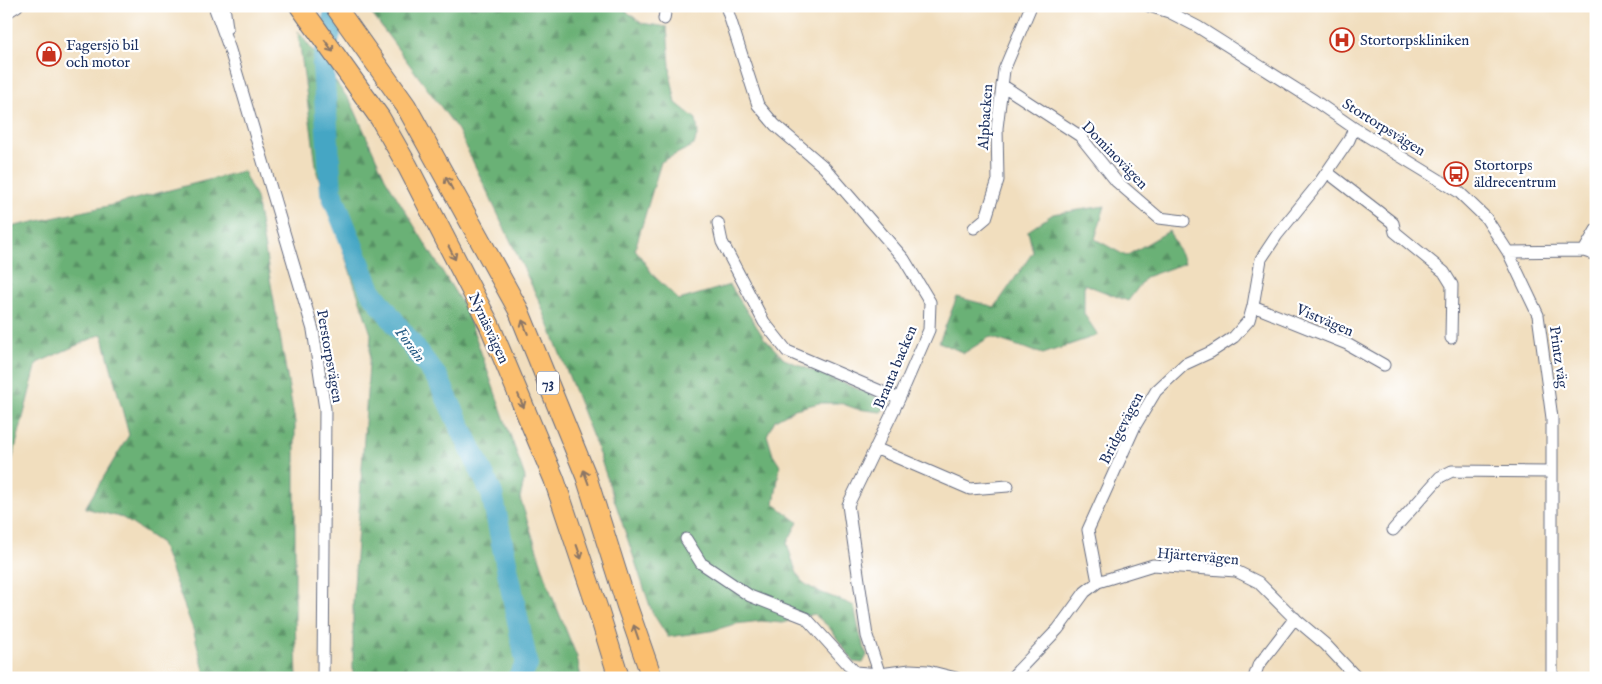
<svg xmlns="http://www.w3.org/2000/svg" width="1602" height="684" font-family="'IM FELL English',serif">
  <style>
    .forest { fill: url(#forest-firs); stroke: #43706a }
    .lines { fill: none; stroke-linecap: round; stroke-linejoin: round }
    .river { stroke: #44a6c4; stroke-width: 22 }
    .street-casing { stroke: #666c80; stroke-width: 13 }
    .highway-casing { stroke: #666c80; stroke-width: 22 }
    .street { stroke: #fff; stroke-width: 11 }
    .highway { stroke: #fbbe6e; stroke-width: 20 }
    .oneway { stroke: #8b7666 }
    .labels { text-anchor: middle; stroke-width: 4.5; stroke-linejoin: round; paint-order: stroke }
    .shield { fill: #fff; stroke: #5f6d8e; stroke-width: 1 }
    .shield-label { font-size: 14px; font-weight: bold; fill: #1b2f5e }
    .poi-label { font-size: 15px; fill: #1b2f5e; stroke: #fff; text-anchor: start }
    .street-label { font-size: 15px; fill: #1b2f5e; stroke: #fff }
    .water-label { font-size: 16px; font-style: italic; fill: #2b5f87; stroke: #fff }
  </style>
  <defs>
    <pattern id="forest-firs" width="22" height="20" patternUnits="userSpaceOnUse" patternTransform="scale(1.25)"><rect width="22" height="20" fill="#6bb176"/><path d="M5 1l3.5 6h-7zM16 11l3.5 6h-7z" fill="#579064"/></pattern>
  </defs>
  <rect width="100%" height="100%" fill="#fff"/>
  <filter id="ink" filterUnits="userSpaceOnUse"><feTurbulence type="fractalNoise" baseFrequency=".02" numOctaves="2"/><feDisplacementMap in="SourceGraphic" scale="10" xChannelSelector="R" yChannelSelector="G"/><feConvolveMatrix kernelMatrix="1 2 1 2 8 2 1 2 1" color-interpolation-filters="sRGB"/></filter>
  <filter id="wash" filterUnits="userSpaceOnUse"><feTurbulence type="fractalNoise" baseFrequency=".0096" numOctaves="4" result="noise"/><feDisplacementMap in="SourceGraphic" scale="20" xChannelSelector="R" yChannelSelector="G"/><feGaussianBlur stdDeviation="1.12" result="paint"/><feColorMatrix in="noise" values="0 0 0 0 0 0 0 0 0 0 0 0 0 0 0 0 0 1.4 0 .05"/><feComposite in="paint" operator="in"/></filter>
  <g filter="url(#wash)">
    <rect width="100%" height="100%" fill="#f1debe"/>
    <path class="forest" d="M 366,6 L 620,6 L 641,23 L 667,27 L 671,78 L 676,103 L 696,119 L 698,132 L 694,145 L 661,162 L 635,249 L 654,276 L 679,300 L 730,285 L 764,338 L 784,359 L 880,398 L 885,408 L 881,412 L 857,409 L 840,403 L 819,403 L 795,409 L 775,420 L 767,435 L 773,455 L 780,466 L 774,504 L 798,522 L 787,543 C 790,553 795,572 801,580 C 810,591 841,599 854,606 L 860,635 L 867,655 L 863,663 L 854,662 L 829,627 L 814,614 L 782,623 L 761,621 L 735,624 L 711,631 L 668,637 L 652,612 L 596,445 L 540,303 L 458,130 Z
      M 298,31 L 352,104 L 385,178 L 466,310 L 525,477 L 520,498 L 552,596 L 577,657 L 581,678 L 353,678 L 353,601 L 371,334 L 317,173 Z
      M 243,171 L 256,198 L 295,422 L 295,619 L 297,678 L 206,678 L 193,629 L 161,543 L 123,518 L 85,508 L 129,435 L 102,334 L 37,363 L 6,484 L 6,228 L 108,206 Z
      M 1105,206 L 1095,239 L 1126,256 L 1169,231 L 1185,263 L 1146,277 L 1128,301 L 1084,284 L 1084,314 L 1098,335 L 1043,354 L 990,337 L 964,353 L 939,342 L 957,297 L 995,307 L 1033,252 L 1028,231 L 1053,214 Z"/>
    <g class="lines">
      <path class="river" d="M 336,6 L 323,64 L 331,192 L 370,290 L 438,379 L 492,494 L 527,665 L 518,678"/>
    </g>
  </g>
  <g filter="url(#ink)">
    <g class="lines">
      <g class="street-casing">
        <path id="street" d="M 214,6 L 230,50 L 313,330 L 325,409 L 323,678
          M 224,6 L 227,28
          M 726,6 L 758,105 L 775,125 L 824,167 L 904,259 L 930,302 L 929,330 L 899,399 L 848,505 L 867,636 L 881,678
          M 1149,6 L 1169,12 L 1198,27 L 1315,101 L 1354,128 L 1459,192 L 1486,218 L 1508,252 L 1538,315 L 1552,418 L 1552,678
          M 6,13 L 17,6
          M 664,19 L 666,6
          M 1002,85 L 1080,136 L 1116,181 L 1159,218 L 1184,221
          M 1327,172 L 1393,223 L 1395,232 L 1444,272 L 1452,285 L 1451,338
          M 718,223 L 722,242 L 764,322 L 787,351 L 899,399
          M 974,228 L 986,218 L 998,180 L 997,128 L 1004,70 L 1031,6
          M 1584,251 L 1596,230
          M 1508,252 L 1584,251 L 1596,255
          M 1253,306 L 1347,344 L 1384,365
          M 875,448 L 970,489 L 1008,486
          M 1393,530 L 1440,477 L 1452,471 L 1552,472
          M 686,539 L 701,563 L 750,596 L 806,618 L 855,672 L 880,674 L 910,670 L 928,671 L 956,678
          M 1098,582 L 1088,530 L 1135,426 L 1156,391 L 1185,364 L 1211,352 L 1234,337 L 1249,320 L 1253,306 L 1261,259 L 1277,235 L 1320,182 L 1349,140 L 1354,128
          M 1011,678 L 1058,629 L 1085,592 L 1098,582 L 1153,565 L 1236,571 L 1258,582 L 1293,617 L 1325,644 L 1357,678
          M 1254,678 L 1258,666 L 1295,618"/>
      </g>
      <g class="highway-casing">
        <path id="highway" d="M 300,6 L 380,118 L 408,167 L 489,324 L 554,479 L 599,613 L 619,678
          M 335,6 L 406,106 L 518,309 L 586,476 L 627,606 L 652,678"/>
      </g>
      <use href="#street" class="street"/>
      <use href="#highway" class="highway"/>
    </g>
    <defs><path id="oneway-shaft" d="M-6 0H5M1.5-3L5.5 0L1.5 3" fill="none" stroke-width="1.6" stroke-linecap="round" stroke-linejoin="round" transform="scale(1.25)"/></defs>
    <g class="oneway">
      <use href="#oneway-shaft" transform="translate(329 46) rotate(54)"/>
      <use href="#oneway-shaft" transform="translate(449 183) rotate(-118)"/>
      <use href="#oneway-shaft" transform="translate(452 253) rotate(63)"/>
      <use href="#oneway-shaft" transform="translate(525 327) rotate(-112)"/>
      <use href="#oneway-shaft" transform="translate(521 401) rotate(67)"/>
      <use href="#oneway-shaft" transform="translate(586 477) rotate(-110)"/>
      <use href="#oneway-shaft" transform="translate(579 552) rotate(71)"/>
      <use href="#oneway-shaft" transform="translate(636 632) rotate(-109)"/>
    </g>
  </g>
  <defs>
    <g id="hospital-ring" transform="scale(1.25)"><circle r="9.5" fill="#fff" stroke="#c8321e" stroke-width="1.5"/><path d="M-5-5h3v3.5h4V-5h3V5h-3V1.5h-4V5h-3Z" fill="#c8321e"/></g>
    <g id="shop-ring" transform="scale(1.25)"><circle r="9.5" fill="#fff" stroke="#c8321e" stroke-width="1.5"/><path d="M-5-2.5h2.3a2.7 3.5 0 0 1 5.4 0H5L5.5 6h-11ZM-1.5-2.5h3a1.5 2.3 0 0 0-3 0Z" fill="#c8321e"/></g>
    <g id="bus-ring" transform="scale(1.25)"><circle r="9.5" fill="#fff" stroke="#c8321e" stroke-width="1.5"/><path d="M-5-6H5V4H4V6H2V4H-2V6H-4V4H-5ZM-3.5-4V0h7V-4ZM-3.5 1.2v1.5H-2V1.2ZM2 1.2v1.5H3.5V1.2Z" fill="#c8321e"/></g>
  </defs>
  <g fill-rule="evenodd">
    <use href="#hospital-ring" x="1342" y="40"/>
    <use href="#shop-ring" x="49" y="54"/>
    <use href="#bus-ring" x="1456" y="174"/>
  </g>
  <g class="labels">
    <rect class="shield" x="537" y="371.5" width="22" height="23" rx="4"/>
    <g class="shield-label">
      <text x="548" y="388">73</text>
    </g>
    <g class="poi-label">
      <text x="1360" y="45">Stortorpskliniken</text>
      <text x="66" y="50">Fagersjö bil<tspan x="66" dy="17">och motor</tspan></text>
      <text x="1474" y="170">Stortorps<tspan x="1474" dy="17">äldrecentrum</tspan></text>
    </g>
    <g class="street-label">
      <text transform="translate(985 117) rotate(-86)" y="5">Alpbacken</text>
      <text transform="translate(1384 127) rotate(32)" y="5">Stortorpsvägen</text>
      <text transform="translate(1115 155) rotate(46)" y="5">Dominovägen</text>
      <text transform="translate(1325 320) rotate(23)" y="5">Vistvägen</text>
      <text transform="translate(489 328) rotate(65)" y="5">Nynäsvägen</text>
      <text transform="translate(330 356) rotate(80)" y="5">Perstorpsvägen</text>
      <text transform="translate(1559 357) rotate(82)" y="5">Printz väg</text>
      <text transform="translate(895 367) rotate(-67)" y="5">Branta backen</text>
      <text transform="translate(1121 428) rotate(-63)" y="5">Bridgevägen</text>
      <text transform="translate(1198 556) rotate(5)" y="5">Hjärtervägen</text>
    </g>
    <g class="water-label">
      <text transform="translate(411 344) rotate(53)" y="6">Forsån</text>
    </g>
  </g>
  <rect width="1602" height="684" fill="none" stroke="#fff" stroke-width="25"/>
</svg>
